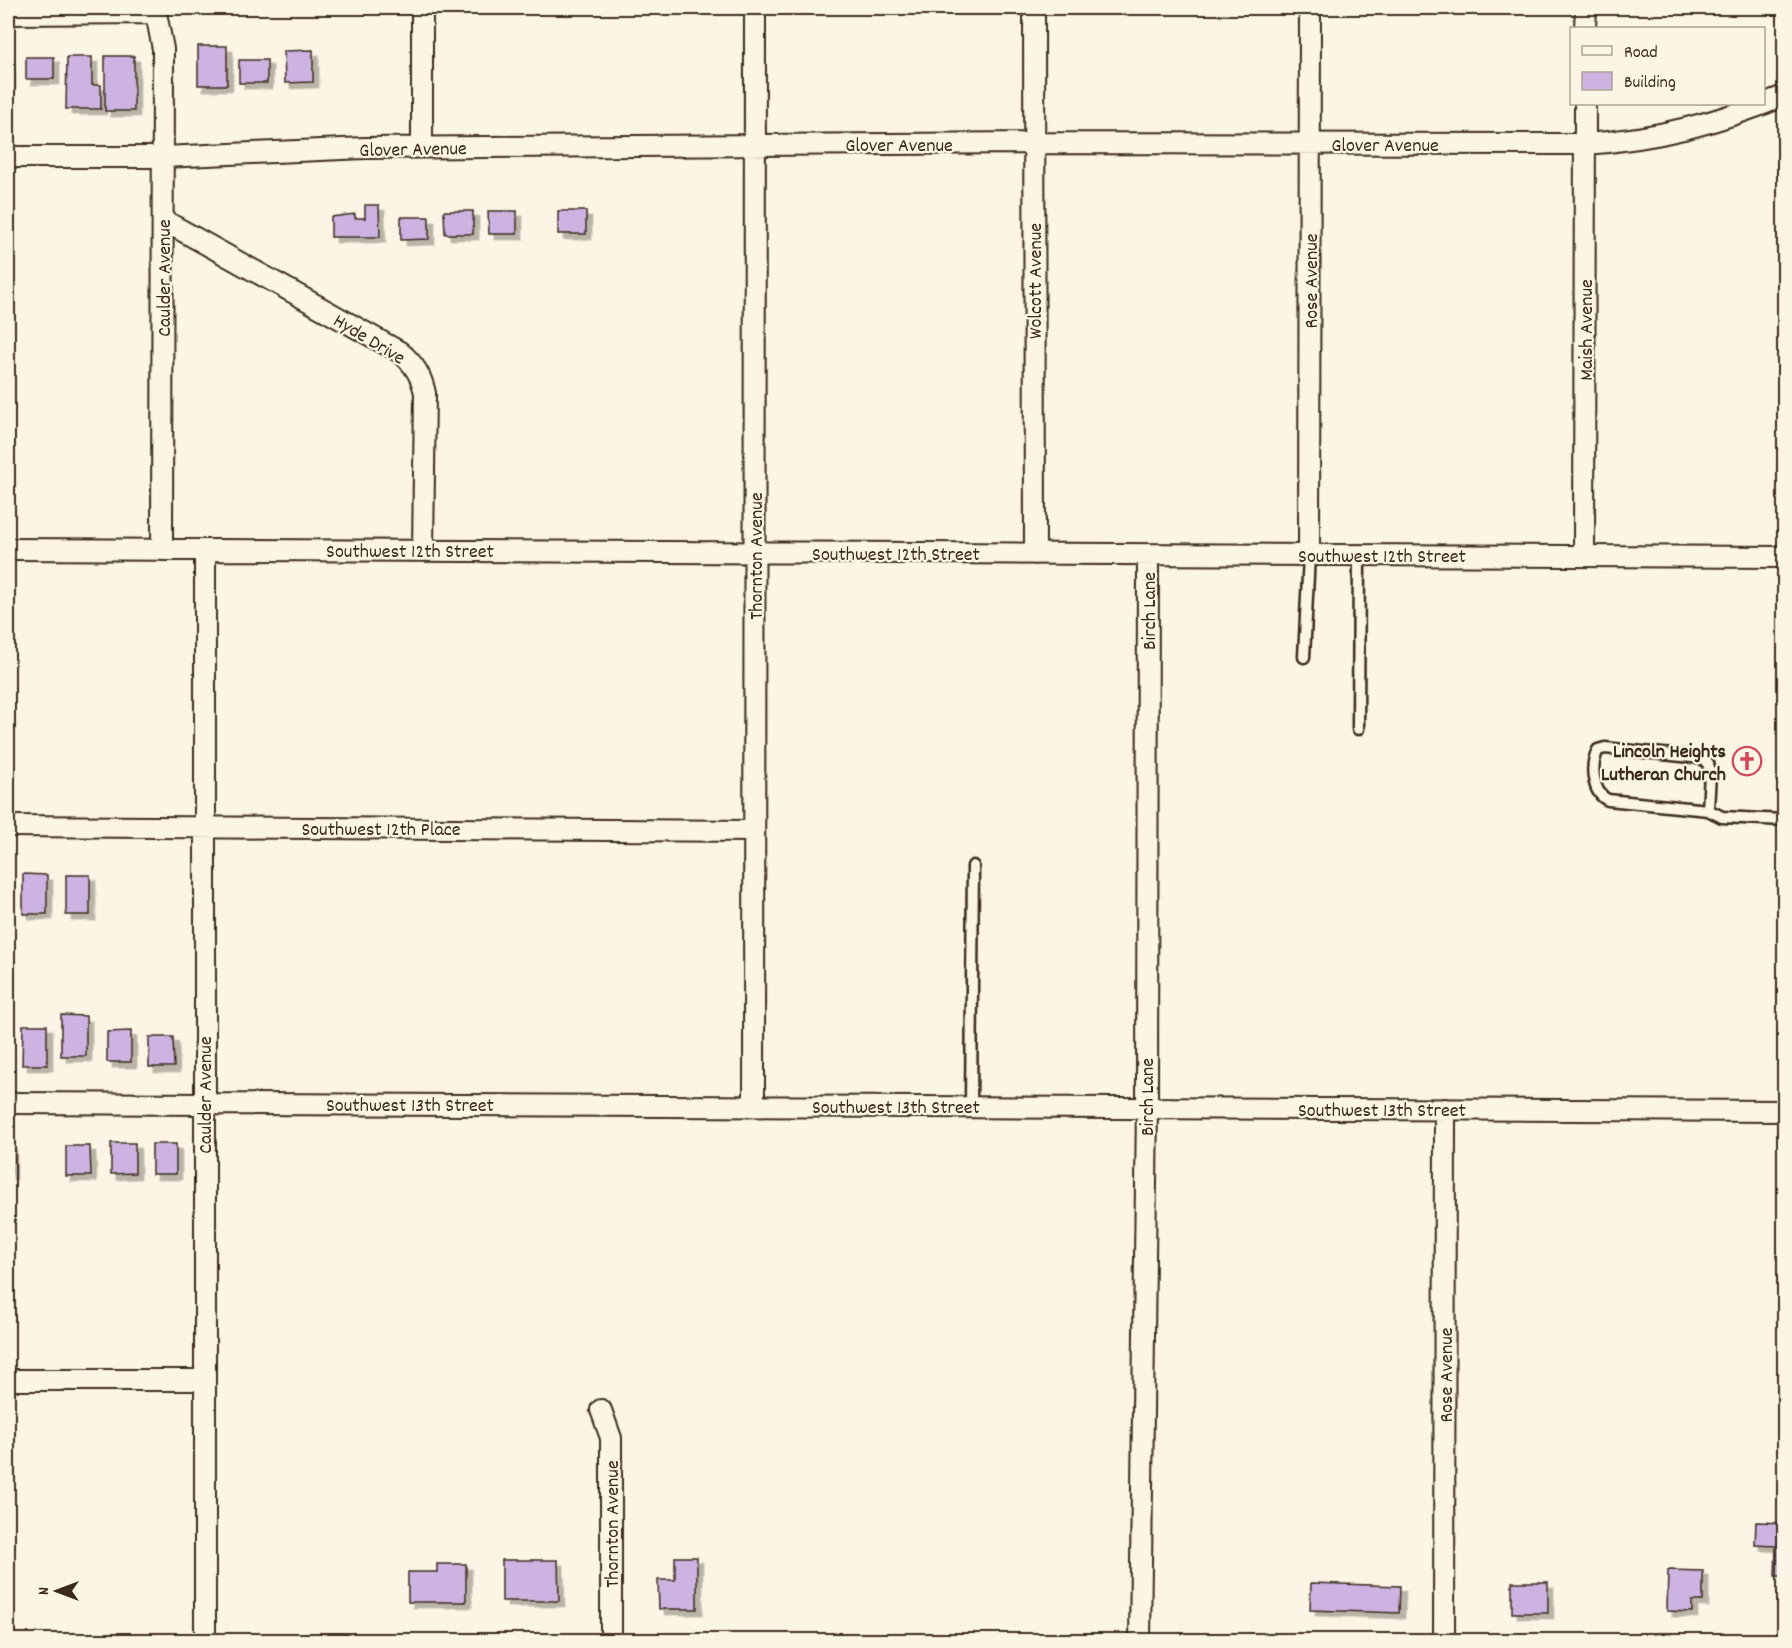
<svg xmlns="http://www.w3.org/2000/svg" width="1792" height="1648" font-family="Dekko,sans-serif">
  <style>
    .building { fill: #ccb3e2; stroke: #3b2a1e; stroke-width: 1.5; filter: url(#shadow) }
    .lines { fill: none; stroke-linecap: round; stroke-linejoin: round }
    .lane-casing { stroke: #3b2a1e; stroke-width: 15 }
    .street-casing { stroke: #3b2a1e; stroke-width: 24 }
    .lane { stroke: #fcf5e5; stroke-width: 10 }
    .street { stroke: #fcf5e5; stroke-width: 20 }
    .labels { text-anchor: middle; stroke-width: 4.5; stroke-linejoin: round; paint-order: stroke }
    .street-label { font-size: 20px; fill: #3b2a1e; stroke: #fcf5e5 }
    .poi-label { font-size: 20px; font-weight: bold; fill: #3b2a1e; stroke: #fcf5e5; text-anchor: end }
  </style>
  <defs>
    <filter id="shadow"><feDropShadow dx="5.5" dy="5.5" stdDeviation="0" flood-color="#0004"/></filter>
  </defs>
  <rect width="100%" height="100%" fill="#fcf5e5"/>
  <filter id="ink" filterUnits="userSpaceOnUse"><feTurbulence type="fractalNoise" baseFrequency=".0167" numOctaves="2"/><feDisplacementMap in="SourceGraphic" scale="12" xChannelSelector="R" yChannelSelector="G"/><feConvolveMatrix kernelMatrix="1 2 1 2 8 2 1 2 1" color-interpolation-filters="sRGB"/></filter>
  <g filter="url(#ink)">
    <path class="building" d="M 198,46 L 227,46 L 227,85 L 198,85 Z
      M 313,50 L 313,82 L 285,83 L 284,51 Z
      M 105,56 L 134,56 L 134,111 L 105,111 Z
      M 26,57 L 54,57 L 54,79 L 26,79 Z
      M 67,57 L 92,57 L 92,85 L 101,85 L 101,109 L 66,109 Z
      M 8,59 L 9,59 L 10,82 L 8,82 Z
      M 239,60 L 267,60 L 267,83 L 239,83 Z
      M 365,205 L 379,205 L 380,237 L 331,237 L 331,217 L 355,214 L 355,218 L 365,218 Z
      M 444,211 L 473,211 L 473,234 L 445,234 Z
      M 488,211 L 517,211 L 517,234 L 489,234 Z
      M 558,211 L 586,211 L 586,234 L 558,234 Z
      M 401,217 L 429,217 L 429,239 L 401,240 Z
      M 23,874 L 47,875 L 47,914 L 23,914 Z
      M 66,875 L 90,875 L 90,915 L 66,915 Z
      M 61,1015 L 86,1016 L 86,1056 L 61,1056 Z
      M 23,1025 L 47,1025 L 47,1065 L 22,1065 Z
      M 131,1031 L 131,1062 L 107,1062 L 107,1032 Z
      M 149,1037 L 173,1037 L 174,1067 L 149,1067 Z
      M 111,1143 L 135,1143 L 135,1173 L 111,1174 Z
      M 8,1144 L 11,1144 L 11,1174 L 8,1174 Z
      M 152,1144 L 176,1144 L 176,1174 L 152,1174 Z
      M 66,1146 L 90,1146 L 91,1176 L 66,1176 Z
      M 1756,1522 L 1784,1523 L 1784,1576 L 1775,1576 L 1776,1546 L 1755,1545 Z
      M 675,1557 L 697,1557 L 697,1609 L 659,1609 L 658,1580 L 675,1580 Z
      M 502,1560 L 558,1560 L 559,1601 L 502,1601 Z
      M 437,1564 L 466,1564 L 466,1602 L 408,1602 L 408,1572 L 437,1572 Z
      M 1668,1570 L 1703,1571 L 1703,1601 L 1692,1601 L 1692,1612 L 1667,1611 Z
      M 1512,1582 L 1548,1582 L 1548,1613 L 1512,1613 Z
      M 1311,1583 L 1400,1586 L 1399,1613 L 1310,1610 Z"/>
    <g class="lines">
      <g class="lane-casing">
        <path id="lane" d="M 1304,657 L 1309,555
          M 1358,729 L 1359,555
          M 1708,810 L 1710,773 L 1708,763 L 1701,758 L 1605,748 L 1598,750 C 1590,765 1592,793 1608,800 L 1708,810 L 1722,817 L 1784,820
          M 971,1106 L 973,866"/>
      </g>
      <g class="street-casing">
        <path id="street" d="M 155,8 L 163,49 L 162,550
          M 422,8 L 422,147
          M 1034,8 L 1035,554
          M 8,14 L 157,13
          M 1585,28 L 1586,8
          M 8,157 L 163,157 L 365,148 L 1034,143 L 1585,144 C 1657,139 1717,123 1784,96
          M 163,220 L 400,352 C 414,364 421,375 425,393 L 423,550
          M 8,549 L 1784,557
          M 1309,555 L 1310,8
          M 1584,556 L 1585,104
          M 8,826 L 754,831
          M 8,1103 L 1784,1111
          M 754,1105 L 755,8
          M 8,1380 L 205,1380
          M 601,1410 L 611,1438 L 611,1640
          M 205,1640 L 205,550
          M 1140,1640 L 1147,1107 L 1148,554
          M 1444,1640 L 1445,1109"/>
      </g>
      <use href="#lane" class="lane"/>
      <use href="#street" class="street"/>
    </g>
  </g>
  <defs>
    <g id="church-ring" transform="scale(1.5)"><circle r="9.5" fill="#fcf5e5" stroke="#d1495b" stroke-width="1.5"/><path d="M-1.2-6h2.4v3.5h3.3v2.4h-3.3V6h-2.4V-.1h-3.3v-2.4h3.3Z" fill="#d1495b"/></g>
  </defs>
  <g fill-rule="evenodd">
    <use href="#church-ring" x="1747" y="761"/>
  </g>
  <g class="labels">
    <g class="street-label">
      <text x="899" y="151">Glover Avenue</text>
      <text x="1385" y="151">Glover Avenue</text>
      <text transform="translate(413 148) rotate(-1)" y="7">Glover Avenue</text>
      <text transform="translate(163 278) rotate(-90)" y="7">Caulder Avenue</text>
      <text transform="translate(1034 281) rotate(-90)" y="7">Wolcott Avenue</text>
      <text transform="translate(1310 281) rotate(-90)" y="7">Rose Avenue</text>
      <text transform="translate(1585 330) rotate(-90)" y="7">Maish Avenue</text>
      <text transform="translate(370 338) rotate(31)" y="7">Hyde Drive</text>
      <text x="410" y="557">Southwest 12th Street</text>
      <text x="896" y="560">Southwest 12th Street</text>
      <text x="1382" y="562">Southwest 12th Street</text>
      <text transform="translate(755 556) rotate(-90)" y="7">Thornton Avenue</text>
      <text transform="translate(1148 611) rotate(-90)" y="7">Birch Lane</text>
      <text x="381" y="835">Southwest 12th Place</text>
      <text transform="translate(204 1095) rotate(-90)" y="7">Caulder Avenue</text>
      <text transform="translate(1146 1097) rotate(-90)" y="7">Birch Lane</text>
      <text x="410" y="1111">Southwest 13th Street</text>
      <text x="896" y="1113">Southwest 13th Street</text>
      <text x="1382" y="1116">Southwest 13th Street</text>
      <text transform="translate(1445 1375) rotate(-90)" y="7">Rose Avenue</text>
      <text transform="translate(611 1524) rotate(-90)" y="7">Thornton Avenue</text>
    </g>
    <g class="poi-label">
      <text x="1726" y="757">Lincoln Heights<tspan x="1726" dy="23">Lutheran Church</tspan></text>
    </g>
  </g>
  <rect width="1792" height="1648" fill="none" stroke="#fcf5e5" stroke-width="30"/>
  <rect x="15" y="15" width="1762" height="1618" fill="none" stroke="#3b2a1e" stroke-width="2" filter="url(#ink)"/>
  <rect x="1570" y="27" width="195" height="78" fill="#fcf5e5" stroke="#afa495" stroke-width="1.5"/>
  <rect x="1582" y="46" width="30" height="9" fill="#fcf5e5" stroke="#afa495" stroke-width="1.5"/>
  <text x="1624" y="57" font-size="18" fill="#3b2a1e">Road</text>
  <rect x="1582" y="72" width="30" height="18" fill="#ccb3e2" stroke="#afa495" stroke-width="1.5"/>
  <text x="1624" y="87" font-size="18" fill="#3b2a1e">Building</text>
  <g transform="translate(57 1591) rotate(270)" stroke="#fcf5e5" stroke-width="4.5" paint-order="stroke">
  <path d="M0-4.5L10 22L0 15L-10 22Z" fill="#3b2a1e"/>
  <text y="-9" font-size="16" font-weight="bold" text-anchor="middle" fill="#3b2a1e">N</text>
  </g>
</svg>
